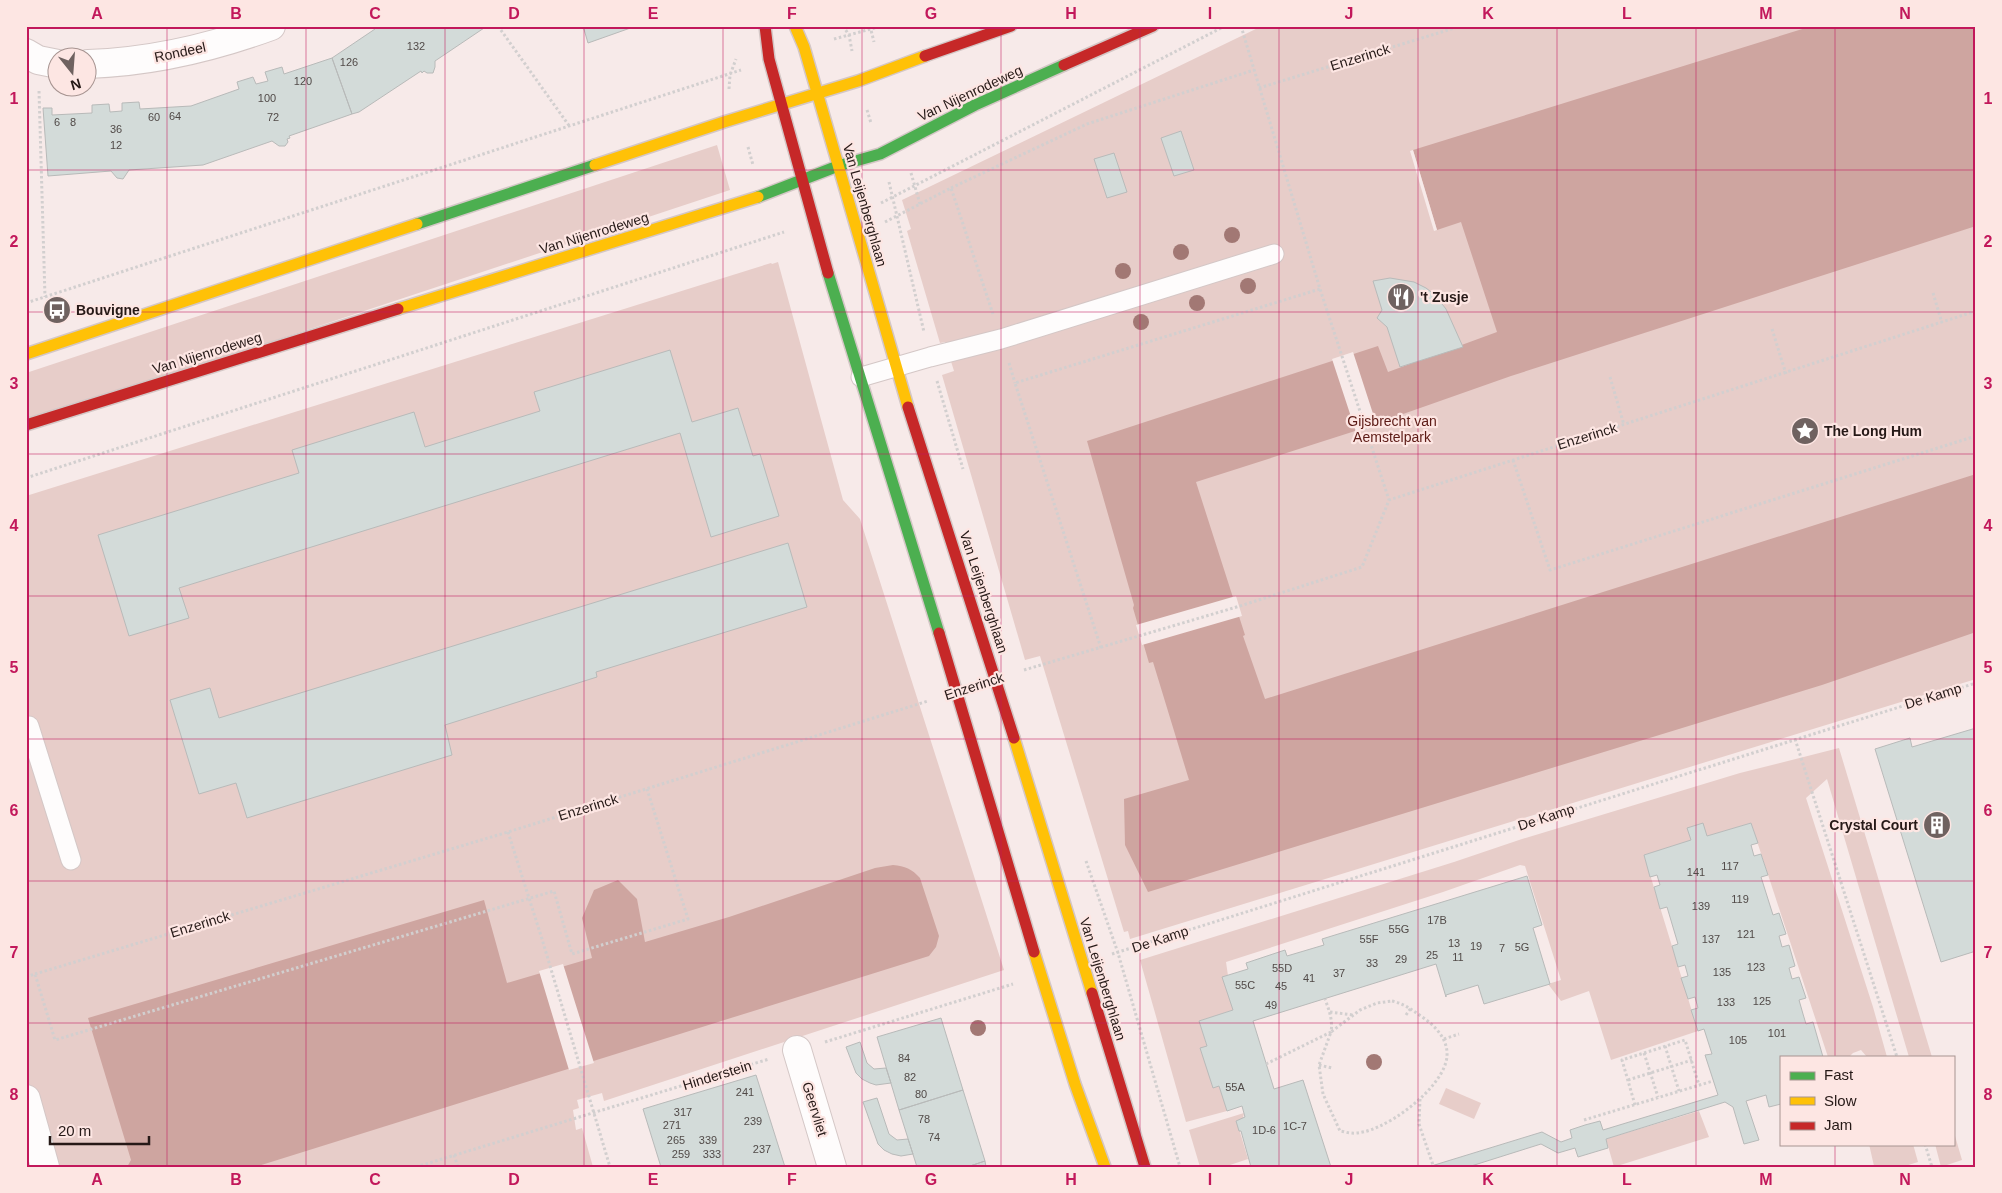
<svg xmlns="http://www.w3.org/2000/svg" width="2002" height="1193" font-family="Helvetica,sans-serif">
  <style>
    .green { fill: #e7cdc9 }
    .water { fill: #cea5a0 }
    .pier { fill: #f7eae9 }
    .building { fill: #d3dbd9; stroke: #b8bab9 }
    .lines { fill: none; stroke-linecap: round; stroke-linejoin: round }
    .lane-casing { stroke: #d4c7c6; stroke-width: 21 }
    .street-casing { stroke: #d4c7c6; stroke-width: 30 }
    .fast-casing { stroke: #d4c7c6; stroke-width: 14 }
    .slow-casing { stroke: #d4c7c6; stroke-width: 14 }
    .jam-casing { stroke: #d4c7c6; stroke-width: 14 }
    .path { stroke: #d2cfcf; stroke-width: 3; stroke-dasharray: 2.5 2.5; stroke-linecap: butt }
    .lane { stroke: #fefcfc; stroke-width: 19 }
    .street { stroke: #fefcfc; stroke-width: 28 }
    .fast { stroke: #4caf50; stroke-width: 11 }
    .slow { stroke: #ffc107; stroke-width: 11 }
    .jam { stroke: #c62828; stroke-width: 11 }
    .tree { fill: #a27874 }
    .grid { fill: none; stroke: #c2185b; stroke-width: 1; stroke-opacity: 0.55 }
    .labels { text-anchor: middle; stroke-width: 4.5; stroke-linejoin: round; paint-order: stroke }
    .number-label { font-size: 11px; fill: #514a48 }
    .street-label { font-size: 14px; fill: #261917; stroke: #fde6e3 }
    .poi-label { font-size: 14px; font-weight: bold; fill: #261917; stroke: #fde6e3; text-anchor: start }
    .park-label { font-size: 14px; fill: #5c1a15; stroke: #fde6e3 }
    .neatline { fill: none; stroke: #c2185b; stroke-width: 2 }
    .grid-label { font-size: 16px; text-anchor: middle; font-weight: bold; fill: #c2185b }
  </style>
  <rect width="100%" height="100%" fill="#f7eae9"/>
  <path class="green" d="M 1262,26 L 1976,26 L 1976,679 L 1130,939 L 1128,931 L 1124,932 L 1040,656 L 1025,660 L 942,375 L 954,371 L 945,342 L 940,343 L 907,231 L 911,229 L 902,200 Z
    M 717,145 L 730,190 L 26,423 L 26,373 Z
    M 778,262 L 843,500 L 860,519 L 1004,970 L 604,1101 L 602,1093 L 577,1100 L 579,1108 L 573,1110 L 576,1130 L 582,1128 L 593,1167 L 26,1167 L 26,496 L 771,263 L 772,264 Z
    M 1839,748 L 1932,1057 L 1909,1057 L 1827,779 L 1806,798 L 1873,1007 L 1887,1057 L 1867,1057 L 1861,1050 L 1853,1053 L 1849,1057 L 1828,1057 L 1751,823 L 1644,855 L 1698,1031 L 1611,1060 L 1589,991 L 1561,1001 L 1548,984 L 1561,980 L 1525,866 L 1520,865 L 1443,892 L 1226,962 L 1233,1010 L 1199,1021 L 1227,1111 L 1186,1122 L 1140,960 L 1454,862 L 1522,839 L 1740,773 Z
    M 1446,1088 L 1481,1103 L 1474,1119 L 1439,1104 Z
    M 1699,1111 L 1709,1137 L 1614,1167 L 1606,1139 Z
    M 1244,1113 L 1240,1132 L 1248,1159 L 1224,1167 L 1200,1167 L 1189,1130 Z
    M 1953,1129 L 1962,1160 L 1941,1167 L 1935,1144 L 1953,1144 Z
    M 1869,1144 L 1913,1144 L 1918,1162 L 1902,1167 L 1872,1167 L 1874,1166 Z"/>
  <path class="water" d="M 1812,26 L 1976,26 L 1976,226 L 1511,376 L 1352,432 L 1196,482 L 1245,635 L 1243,636 L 1265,699 L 1976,474 L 1976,632 L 1822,685 L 1148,892 L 1125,845 L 1124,799 L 1189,780 L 1153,662 L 1149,663 L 1133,608 L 1134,605 L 1087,441 L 1378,346 L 1388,372 L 1497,332 L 1461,222 L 1437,230 L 1413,150 Z
    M 893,865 C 905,866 912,869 920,878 L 939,936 L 936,947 L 929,956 L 255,1167 L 127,1167 L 131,1160 L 88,1018 L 484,900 L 507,983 L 592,958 L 582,918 L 594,890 L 618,880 L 637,899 L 645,942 L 729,917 L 875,868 Z"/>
  <path class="pier" d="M 1413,150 L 1437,230 L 1434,231 L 1410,151 Z
    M 1353,352 L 1377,426 L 1356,432 L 1332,359 Z
    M 1236,596 L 1242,616 L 1142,645 L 1136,625 Z
    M 563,964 L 594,1063 L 569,1070 L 539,971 Z"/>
  <path class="building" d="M 373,26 L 487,26 L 435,61 L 435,67 L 433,73 L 427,73 L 424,71 L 422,73 L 421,71 L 359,112 L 352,114 L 332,58 L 375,29 Z
    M 583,26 L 636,26 L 588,43 Z
    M 332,58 L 352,114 L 289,136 L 290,138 L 287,139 L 288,142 L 285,146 L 279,146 L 272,141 L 203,165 L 129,170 L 123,179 L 117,178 L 111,171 L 48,176 L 43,108 L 52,108 L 52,115 L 92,113 L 92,105 L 109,104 L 110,112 L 122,111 L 122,103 L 139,102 L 140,109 L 191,106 L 239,89 L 237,82 L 253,77 L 256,84 L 268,81 L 265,72 L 282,67 L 284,74 Z
    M 1181,131 L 1194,170 L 1174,176 L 1161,138 Z
    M 1114,153 L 1127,192 L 1107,198 L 1094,159 Z
    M 1390,278 L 1414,282 L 1426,288 L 1435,295 L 1446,309 L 1463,347 L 1400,367 L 1387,327 L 1377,318 L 1382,310 L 1373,281 Z
    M 670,350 L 692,422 L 738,408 L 753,456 L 760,454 L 779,516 L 711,537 L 680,433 L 179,588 L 189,618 L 129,636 L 98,535 L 299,473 L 292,450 L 414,412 L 425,447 L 540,411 L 534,392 Z
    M 788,543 L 807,607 L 596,672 L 597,677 L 445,725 L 452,755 L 247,818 L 236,783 L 199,794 L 170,700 L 210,688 L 219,718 Z
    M 1976,728 L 1976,951 L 1941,962 L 1875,749 L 1910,738 L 1912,747 Z
    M 1703,823 L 1707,836 L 1751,823 L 1758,843 L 1751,845 L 1754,856 L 1761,854 L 1768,875 L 1761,877 L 1773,915 L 1779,913 L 1786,934 L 1779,936 L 1782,947 L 1789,945 L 1795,966 L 1789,968 L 1792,979 L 1799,977 L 1806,998 L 1799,1000 L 1803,1014 L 1806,1024 L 1813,1022 L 1823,1057 L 1781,1057 L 1781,1104 L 1769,1107 L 1766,1095 L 1746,1101 L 1759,1140 L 1744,1144 L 1733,1107 L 1725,1102 L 1606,1139 L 1608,1148 L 1578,1157 L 1575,1148 L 1558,1153 L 1541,1144 L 1468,1167 L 1428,1167 L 1542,1132 L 1561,1142 L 1572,1138 L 1570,1130 L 1585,1125 L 1600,1121 L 1603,1130 L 1718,1095 L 1705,1055 L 1712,1054 L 1704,1029 L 1698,1031 L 1691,1010 L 1698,1008 L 1695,997 L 1688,999 L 1681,978 L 1688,976 L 1685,965 L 1678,967 L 1672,946 L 1678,944 L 1667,907 L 1660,909 L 1654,887 L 1660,885 L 1657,875 L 1650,877 L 1644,855 L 1691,840 L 1687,828 Z
    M 1527,876 L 1542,925 L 1533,928 L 1550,984 L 1484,1004 L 1478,985 L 1446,995 L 1446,997 L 1436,964 L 1253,1021 L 1274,1089 L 1303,1080 L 1331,1167 L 1251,1167 L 1241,1131 L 1239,1131 L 1236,1121 L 1245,1117 L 1242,1106 L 1227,1111 L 1219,1086 L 1213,1088 L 1200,1048 L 1207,1046 L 1199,1021 L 1233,1010 L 1222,977 L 1248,969 L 1246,963 L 1285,950 L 1287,956 L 1324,945 L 1322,939 Z
    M 941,1018 L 963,1090 L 899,1110 L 877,1037 Z
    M 860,1042 L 867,1063 L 874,1069 L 886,1068 L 891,1083 L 876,1085 L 870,1083 L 862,1079 L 856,1073 L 846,1047 Z
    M 756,1075 L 785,1167 L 661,1167 L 643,1109 Z
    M 963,1090 L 985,1161 L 967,1167 L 917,1167 L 899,1110 Z
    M 877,1098 L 889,1134 L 897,1140 L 908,1139 L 913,1154 L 901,1156 L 892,1154 L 884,1150 L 878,1144 L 863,1102 Z
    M 985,1161 L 986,1167 L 967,1167 Z"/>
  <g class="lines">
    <g class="lane-casing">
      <path id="lane" d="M 861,377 L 930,357 L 1001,339 L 1274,254
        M 29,726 L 71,860"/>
    </g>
    <g class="street-casing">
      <path id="street" d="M 26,53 L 38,60 L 58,64
        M 88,64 C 151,62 211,48 271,26
        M 797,1050 L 832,1167
        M 26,1099 L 45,1167"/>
    </g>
    <g class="fast-casing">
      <path id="fast" d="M 758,197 L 838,166 L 880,154 L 975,105 L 1064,65
        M 417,224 L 595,165
        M 828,273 L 939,633"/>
    </g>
    <g class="slow-casing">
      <path id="slow" d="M 795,26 L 804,47 L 908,407
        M 595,165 L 724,122 L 858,81 L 925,56
        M 398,309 L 758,197
        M 26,354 L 417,224
        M 1014,738 L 1092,993
        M 1034,952 L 1075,1084 L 1105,1167"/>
    </g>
    <g class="jam-casing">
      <path id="jam" d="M 765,26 L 769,59 L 828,273
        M 925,56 L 1011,26
        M 1064,65 L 1153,26
        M 908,407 L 1014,738
        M 26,425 L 398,309
        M 939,633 L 1034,952
        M 1092,993 L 1145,1167"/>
    </g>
    <path class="path" d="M 498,26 L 570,127
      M 843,26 L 849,35 L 852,51
      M 870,26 L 874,42
      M 1241,26 L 1320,289 L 1389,500
      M 834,39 L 882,26
      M 1259,88 L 1461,26
      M 729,89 L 730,75 L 736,59
      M 39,91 L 45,297
      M 867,110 L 871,123
      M 748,147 L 753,165
      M 911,173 L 920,204
      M 889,182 L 924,332
      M 951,188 L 1087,124 L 1254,70
      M 881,203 L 1225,26
      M 885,222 L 951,188 L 993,314
      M 1933,293 L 1942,323
      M 26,303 L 741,70
      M 1772,329 L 1786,374
      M 1009,363 L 1015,383
      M 1610,377 L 1624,425
      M 937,381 L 963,469
      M 1513,460 L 1550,570 L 1976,436
      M 26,478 L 784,232
      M 1101,648 L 1015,383 L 1320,289
      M 1024,670 L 1240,606 L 1362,567 L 1389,500 L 1976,311
      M 1795,739 L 1897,1057
      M 508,832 L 542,939 L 610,1167
      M 1086,861 L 1118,953 L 1180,1167
      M 1112,954 L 1976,683
      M 35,974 L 508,832 L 928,701
      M 26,977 L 35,974 L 55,1040 L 554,891 L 572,954 L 688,919 L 647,789
      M 1392,1001 C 1405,1004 1414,1011 1425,1019 C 1437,1028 1448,1040 1447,1056 C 1445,1088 1381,1136 1351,1133 C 1347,1133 1343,1131 1340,1131 L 1323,1094 L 1319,1065 L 1331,1032 L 1360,1010 L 1377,1003 Z
      M 1330,1012 L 1353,1015
      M 1406,1015 L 1411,1008
      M 1444,1039 L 1459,1034
      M 825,1042 L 1013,984
      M 1665,1046 L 1679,1091
      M 1644,1053 L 1658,1097
      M 1266,1064 L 1331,1032 C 1333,1020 1329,1010 1325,999
      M 1319,1065 L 1332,1068
      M 1628,1080 L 1692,1060
      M 1420,1099 L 1419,1124 L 1433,1165
      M 1635,1105 L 1622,1060 L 1685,1040 L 1699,1085
      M 1584,1120 L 1713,1081
      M 1925,1144 L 1932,1167
      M 454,1155 L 458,1167
      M 416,1167 L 769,1059"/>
    <use href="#lane" class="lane"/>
    <use href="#street" class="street"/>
    <use href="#fast" class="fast"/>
    <use href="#slow" class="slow"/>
    <use href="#jam" class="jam"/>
  </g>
  <g class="tree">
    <circle cx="1232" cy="235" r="8"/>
    <circle cx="1181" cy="252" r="8"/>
    <circle cx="1123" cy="271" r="8"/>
    <circle cx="1248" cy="286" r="8"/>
    <circle cx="1197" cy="303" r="8"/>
    <circle cx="1141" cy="322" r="8"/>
    <circle cx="978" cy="1028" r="8"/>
    <circle cx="1374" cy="1062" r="8"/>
  </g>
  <path class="grid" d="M 167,26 L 167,1167M 306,26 L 306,1167M 445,26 L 445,1167M 584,26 L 584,1167M 723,26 L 723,1167M 862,26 L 862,1167M 1001,26 L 1001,1167M 1140,26 L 1140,1167M 1279,26 L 1279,1167M 1418,26 L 1418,1167M 1557,26 L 1557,1167M 1696,26 L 1696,1167M 1835,26 L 1835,1057M 26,170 L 1976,170M 26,312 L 1976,312M 26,454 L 1976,454M 26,596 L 1976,596M 26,739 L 1976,739M 26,881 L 1976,881M 26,1023 L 1976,1023M 1835,1144 L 1835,1167"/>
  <defs>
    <g id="restaurant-disc" transform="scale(1.4375)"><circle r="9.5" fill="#6f6260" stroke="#fde6e3"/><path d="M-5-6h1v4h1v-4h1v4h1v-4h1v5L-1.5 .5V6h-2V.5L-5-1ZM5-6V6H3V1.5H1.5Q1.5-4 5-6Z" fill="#fff"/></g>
    <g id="bus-disc" transform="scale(1.4375)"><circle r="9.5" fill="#6f6260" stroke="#fde6e3"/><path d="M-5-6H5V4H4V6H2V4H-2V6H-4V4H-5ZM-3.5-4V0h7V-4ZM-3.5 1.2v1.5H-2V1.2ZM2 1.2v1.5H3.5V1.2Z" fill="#fff"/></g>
    <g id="sight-disc" transform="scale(1.4375)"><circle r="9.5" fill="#6f6260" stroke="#fde6e3"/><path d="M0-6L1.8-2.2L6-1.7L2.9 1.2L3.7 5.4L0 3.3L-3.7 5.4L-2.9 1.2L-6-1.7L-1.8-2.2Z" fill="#fff"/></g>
    <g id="building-disc" transform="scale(1.4375)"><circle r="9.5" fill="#6f6260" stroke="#fde6e3"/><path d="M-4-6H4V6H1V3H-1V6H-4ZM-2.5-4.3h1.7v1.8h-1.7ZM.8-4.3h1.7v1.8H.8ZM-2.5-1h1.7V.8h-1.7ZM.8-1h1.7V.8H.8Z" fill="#fff"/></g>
  </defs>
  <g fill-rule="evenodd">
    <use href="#restaurant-disc" x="1401" y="297"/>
    <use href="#bus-disc" x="57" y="310"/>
    <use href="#sight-disc" x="1805" y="431"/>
    <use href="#building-disc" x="1937" y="825"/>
  </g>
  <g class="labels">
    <g class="number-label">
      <text x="416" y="50">132</text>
      <text x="349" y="66">126</text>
      <text x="303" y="85">120</text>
      <text x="267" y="102">100</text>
      <text x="175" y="120">64</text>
      <text x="154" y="121">60</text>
      <text x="273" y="121">72</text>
      <text x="57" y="126">6</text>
      <text x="73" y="126">8</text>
      <text x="116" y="133">36</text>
      <text x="116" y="149">12</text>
      <text x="1730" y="870">117</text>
      <text x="1696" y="876">141</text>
      <text x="1740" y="903">119</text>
      <text x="1701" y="910">139</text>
      <text x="1437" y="924">17B</text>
      <text x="1399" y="933">55G</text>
      <text x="1746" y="938">121</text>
      <text x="1369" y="943">55F</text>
      <text x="1711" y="943">137</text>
      <text x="1454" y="947">13</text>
      <text x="1476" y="950">19</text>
      <text x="1522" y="951">5G</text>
      <text x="1502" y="952">7</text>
      <text x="1432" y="959">25</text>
      <text x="1458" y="961">11</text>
      <text x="1401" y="963">29</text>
      <text x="1372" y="967">33</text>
      <text x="1756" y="971">123</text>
      <text x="1282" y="972">55D</text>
      <text x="1722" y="976">135</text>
      <text x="1339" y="977">37</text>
      <text x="1309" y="982">41</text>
      <text x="1245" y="989">55C</text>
      <text x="1281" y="990">45</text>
      <text x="1762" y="1005">125</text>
      <text x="1726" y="1006">133</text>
      <text x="1271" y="1009">49</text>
      <text x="1777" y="1037">101</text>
      <text x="1738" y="1044">105</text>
      <text x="904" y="1062">84</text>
      <text x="910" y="1081">82</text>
      <text x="1235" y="1091">55A</text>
      <text x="745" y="1096">241</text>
      <text x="921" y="1098">80</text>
      <text x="683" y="1116">317</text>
      <text x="924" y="1123">78</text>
      <text x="753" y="1125">239</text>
      <text x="672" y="1129">271</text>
      <text x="1295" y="1130">1C-7</text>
      <text x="1264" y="1134">1D-6</text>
      <text x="934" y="1141">74</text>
      <text x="676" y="1144">265</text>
      <text x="708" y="1144">339</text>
      <text x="762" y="1153">237</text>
      <text x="681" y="1158">259</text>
      <text x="712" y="1158">333</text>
    </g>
    <g class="street-label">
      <text transform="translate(180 52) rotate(-12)" y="5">Rondeel</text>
      <text transform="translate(1360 57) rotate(-17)" y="5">Enzerinck</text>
      <text transform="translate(970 93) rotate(-25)" y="5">Van Nijenrodeweg</text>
      <text transform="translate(865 205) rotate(74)" y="5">Van Leijenberghlaan</text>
      <text transform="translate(594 233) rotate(-17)" y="5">Van Nijenrodeweg</text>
      <text transform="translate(207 353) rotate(-17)" y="5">Van Nijenrodeweg</text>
      <text transform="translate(1587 436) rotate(-17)" y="5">Enzerinck</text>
      <text transform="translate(984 592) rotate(72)" y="5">Van Leijenberghlaan</text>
      <text transform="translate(974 686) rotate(-18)" y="5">Enzerinck</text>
      <text transform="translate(1933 696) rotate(-17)" y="5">De Kamp</text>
      <text transform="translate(588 807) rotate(-17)" y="5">Enzerinck</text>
      <text transform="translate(1546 817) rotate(-18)" y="5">De Kamp</text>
      <text transform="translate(200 924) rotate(-17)" y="5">Enzerinck</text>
      <text transform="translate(1160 939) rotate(-18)" y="5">De Kamp</text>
      <text transform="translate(1103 979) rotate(73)" y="5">Van Leijenberghlaan</text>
      <text transform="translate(717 1075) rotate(-17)" y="5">Hinderstein</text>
      <text transform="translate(815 1109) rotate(73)" y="5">Geervliet</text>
    </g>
    <g class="poi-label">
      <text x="1420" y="302">'t Zusje</text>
      <text x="76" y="315">Bouvigne</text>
      <text x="1824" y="436">The Long Hum</text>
      <text x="1918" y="830" text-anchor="end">Crystal Court</text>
    </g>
    <g class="park-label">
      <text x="1392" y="426">Gijsbrecht van<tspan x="1392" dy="16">Aemstelpark</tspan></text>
    </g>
  </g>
  <rect width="2002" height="1193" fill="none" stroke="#fde6e3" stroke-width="55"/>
  <rect x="1780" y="1056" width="175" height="90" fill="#fde6e3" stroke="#a79491"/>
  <rect x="1790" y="1072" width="25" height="8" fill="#4caf50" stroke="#a79491"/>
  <text x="1824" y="1080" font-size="15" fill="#261917">Fast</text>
  <rect x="1790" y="1097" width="25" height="8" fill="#ffc107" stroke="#a79491"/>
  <text x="1824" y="1106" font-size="15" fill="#261917">Slow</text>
  <rect x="1790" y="1122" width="25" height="8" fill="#c62828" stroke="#a79491"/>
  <text x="1824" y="1130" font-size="15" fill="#261917">Jam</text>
  <g transform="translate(72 72) rotate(163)"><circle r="24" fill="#fde6e3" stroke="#a79491"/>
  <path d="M0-4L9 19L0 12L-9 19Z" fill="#6f6260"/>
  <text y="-8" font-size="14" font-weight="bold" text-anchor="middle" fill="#261917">N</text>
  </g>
  <path d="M50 1136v8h99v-8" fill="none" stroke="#261917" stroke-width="2.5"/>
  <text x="58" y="1136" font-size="15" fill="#261917" stroke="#fde6e3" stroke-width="4" paint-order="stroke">20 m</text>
  <rect x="28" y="28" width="1946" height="1138" class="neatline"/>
  <g class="grid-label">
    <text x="97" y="19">A</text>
    <text x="236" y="19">B</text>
    <text x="375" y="19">C</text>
    <text x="514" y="19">D</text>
    <text x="653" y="19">E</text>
    <text x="792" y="19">F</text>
    <text x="931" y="19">G</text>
    <text x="1071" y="19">H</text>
    <text x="1210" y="19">I</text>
    <text x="1349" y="19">J</text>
    <text x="1488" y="19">K</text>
    <text x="1627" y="19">L</text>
    <text x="1766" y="19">M</text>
    <text x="1905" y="19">N</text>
    <text x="14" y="104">1</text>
    <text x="1988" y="104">1</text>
    <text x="14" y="247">2</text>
    <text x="1988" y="247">2</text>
    <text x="14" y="389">3</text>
    <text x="1988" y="389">3</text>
    <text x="14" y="531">4</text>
    <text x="1988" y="531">4</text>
    <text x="14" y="673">5</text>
    <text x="1988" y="673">5</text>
    <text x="14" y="816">6</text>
    <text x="1988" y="816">6</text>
    <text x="14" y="958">7</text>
    <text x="1988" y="958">7</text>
    <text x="14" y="1100">8</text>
    <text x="1988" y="1100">8</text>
    <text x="97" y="1185">A</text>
    <text x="236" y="1185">B</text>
    <text x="375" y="1185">C</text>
    <text x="514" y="1185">D</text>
    <text x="653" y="1185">E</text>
    <text x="792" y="1185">F</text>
    <text x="931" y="1185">G</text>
    <text x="1071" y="1185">H</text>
    <text x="1210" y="1185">I</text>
    <text x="1349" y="1185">J</text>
    <text x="1488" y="1185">K</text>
    <text x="1627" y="1185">L</text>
    <text x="1766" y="1185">M</text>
    <text x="1905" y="1185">N</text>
  </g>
</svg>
